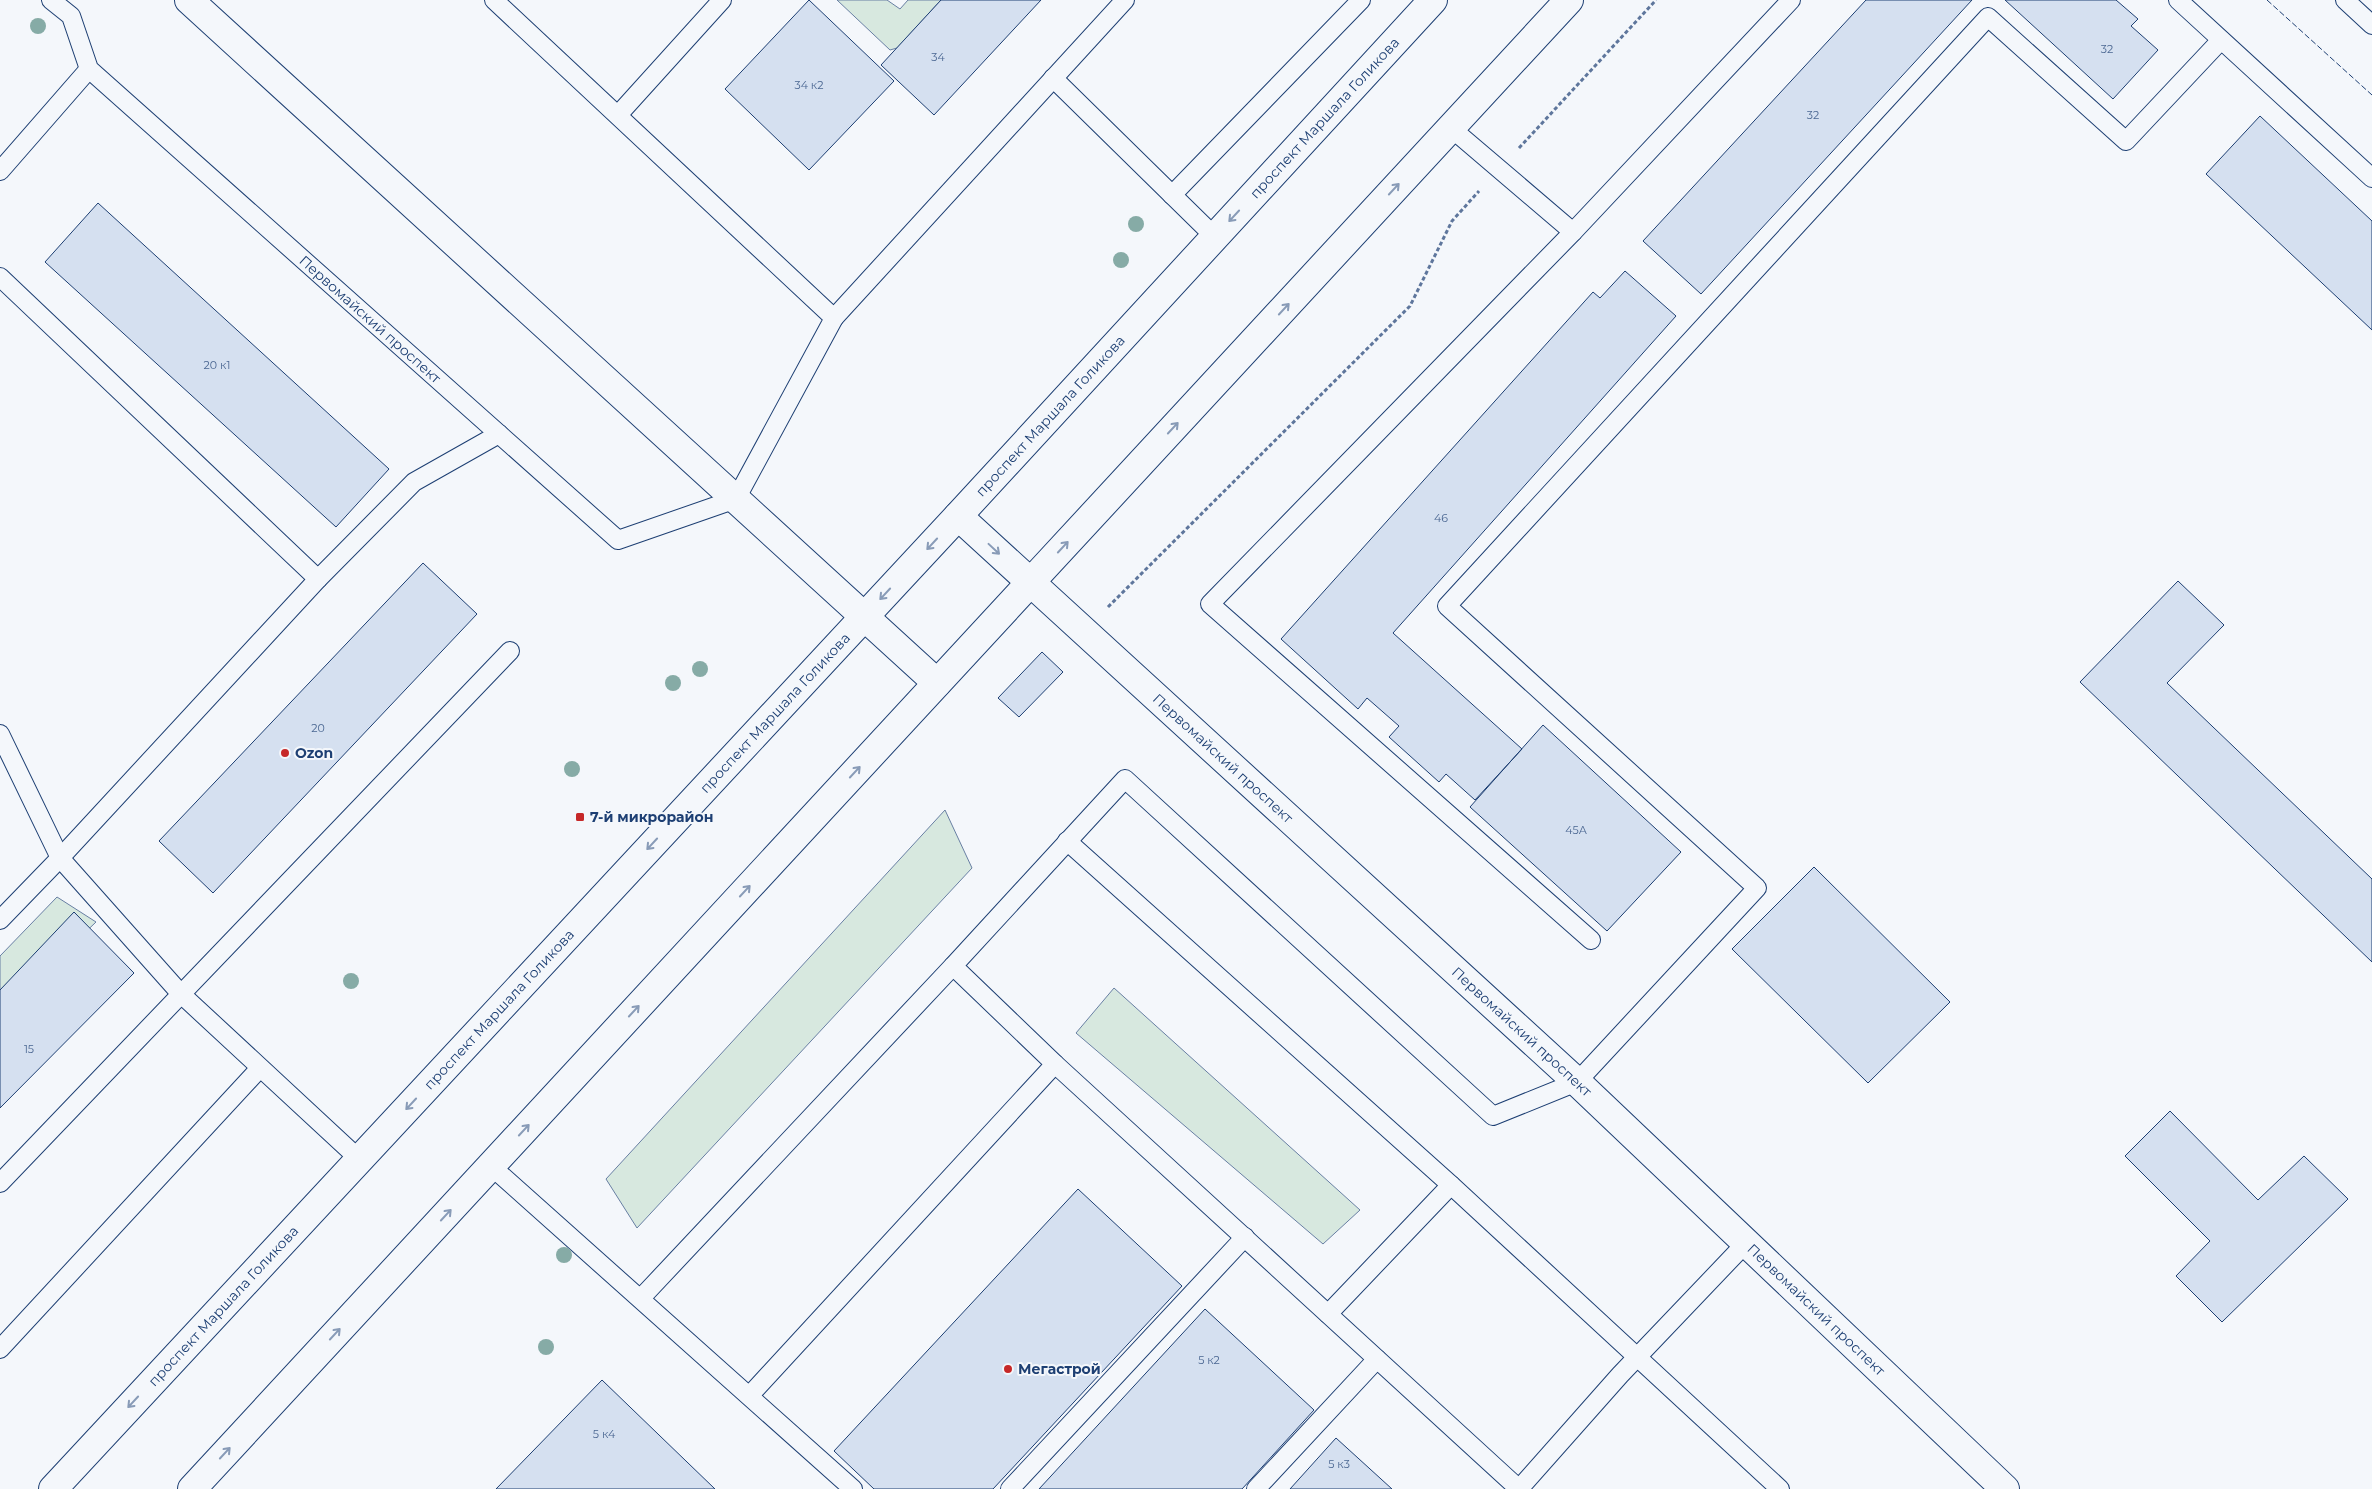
<svg xmlns="http://www.w3.org/2000/svg" width="2372" height="1489" font-family="Montserrat,sans-serif">
  <style>
    .green { fill: #d7e8df; stroke: #687fa3 }
    .building { fill: #d5e0f0; stroke: #1d3f73 }
    .lines { fill: none; stroke-linecap: round; stroke-linejoin: round }
    .lane-casing { stroke: #1d3f73; stroke-width: 20 }
    .secondary-casing { stroke: #1d3f73; stroke-width: 30 }
    .path { stroke: #5e769c; stroke-width: 3; stroke-dasharray: 4 2.5; stroke-linecap: butt }
    .lane { stroke: #f4f7fb; stroke-width: 18 }
    .secondary { stroke: #f4f7fb; stroke-width: 28 }
    .fence { stroke: #1d3f73; stroke-width: 1; stroke-dasharray: 6 2.5; stroke-linecap: butt }
    .tree { fill: #86aba6 }
    .oneway { stroke: #889bb7 }
    .poi-dot { fill: #c62828; stroke: #f4f7fb; stroke-width: 2 }
    .labels { text-anchor: middle; stroke-width: 4; stroke-linejoin: round; paint-order: stroke }
    .number-label { font-size: 11px; fill: #4b6792 }
    .street-label { font-size: 14px; fill: #1d3f73; stroke: #f4f7fb }
    .poi-label { font-size: 14px; font-weight: bold; fill: #1d3f73; stroke: #f4f7fb; text-anchor: start }
  </style>
  <rect width="100%" height="100%" fill="#f4f7fb"/>
  <path class="green" d="M 837,0 L 887,0 L 900,9 L 908,0 L 941,0 L 897,48 L 890,50 Z
    M 945,810 L 972,868 L 637,1228 L 606,1179 Z
    M 57,897 L 96,922 L 0,1014 L 0,956 Z
    M 1114,988 L 1360,1210 L 1323,1244 L 1076,1033 Z"/>
  <path class="building" d="M 809,0 L 894,81 L 809,170 L 725,89 Z
    M 941,0 L 1041,0 L 934,115 L 881,65 Z
    M 1866,0 L 1972,0 L 1701,294 L 1643,241 Z
    M 2005,0 L 2116,0 L 2138,19 L 2131,26 L 2158,50 L 2113,99 Z
    M 2260,116 L 2372,221 L 2372,330 L 2206,174 Z
    M 98,203 L 389,469 L 336,527 L 45,262 Z
    M 1625,271 L 1676,316 L 1393,633 L 1522,749 L 1475,800 L 1446,774 L 1439,782 L 1389,737 L 1399,726 L 1367,698 L 1358,709 L 1281,639 L 1593,292 L 1600,298 Z
    M 423,563 L 477,614 L 213,893 L 159,841 Z
    M 2178,581 L 2224,625 L 2167,683 L 2372,879 L 2372,962 L 2080,682 Z
    M 1042,652 L 1063,672 L 1019,717 L 998,698 Z
    M 1543,725 L 1681,852 L 1607,931 L 1470,807 Z
    M 1814,867 L 1950,1002 L 1868,1083 L 1732,949 Z
    M 74,912 L 134,973 L 0,1108 L 0,990 Z
    M 2170,1111 L 2258,1200 L 2304,1156 L 2348,1199 L 2222,1322 L 2176,1276 L 2210,1241 L 2125,1156 Z
    M 1078,1189 L 1182,1286 L 993,1489 L 874,1489 L 834,1451 Z
    M 1205,1309 L 1314,1410 L 1242,1489 L 1039,1489 Z
    M 602,1380 L 715,1489 L 496,1489 Z
    M 1336,1438 L 1392,1489 L 1290,1489 Z"/>
  <g class="lines">
    <g class="lane-casing">
      <g id="lane">
        <path id="s1" d="M 51,0 L 71,16 L 89,69 L 618,540 L 736,499 L 834,318 L 494,0"/>
        <path d="M 2178,0 L 2372,178"/>
        <path d="M 2345,0 L 2372,25"/>
        <path d="M 1053,78 L 1215,237"/>
        <path d="M 618,115 L 722,0"/>
        <path d="M 1451,128 L 1573,232 L 1210,604 L 1591,940"/>
        <path d="M 0,171 L 89,69"/>
        <path d="M 1172,195 L 1361,0"/>
        <path d="M 1573,232 L 1791,0"/>
        <path d="M 0,277 L 318,579 L 60,858 L 0,920"/>
        <path d="M 834,318 L 1125,0"/>
        <path d="M 318,579 L 414,482 L 499,434"/>
        <path d="M 0,734 L 60,858 L 180,993 L 359,1159"/>
        <path d="M 1067,841 L 1451,1185 L 1780,1489"/>
        <path d="M 1055,1064 L 953,966 L 1125,779 L 1493,1116 L 1577,1082 L 1757,888 L 1447,606 L 1988,17 L 2126,141 L 2221,40"/>
        <path d="M 491,1166 L 853,1489"/>
        <path d="M 0,1183 L 510,651"/>
        <path d="M 641,1298 L 953,966"/>
        <path d="M 1328,1314 L 1451,1185"/>
        <path d="M 0,1349 L 260,1068"/>
        <path d="M 750,1395 L 1055,1064 L 1519,1489"/>
        <path d="M 1010,1489 L 1245,1237"/>
        <path d="M 1256,1489 L 1377,1359"/>
        <path d="M 1519,1489 L 1620,1375 L 1745,1244"/>
      </g>
    </g>
    <g class="secondary-casing">
      <g id="secondary">
        <path d="M 189,0 L 937,683"/>
        <path id="s2" d="M 958,516 L 1577,1082 L 2005,1489"/>
        <path id="s3" d="M 53,1489 L 958,516 L 1433,0"/>
        <path d="M 192,1489 L 1569,0"/>
      </g>
    </g>
    <path class="path" d="M 1519,148 L 1656,0
      M 1108,607 L 1410,306 L 1452,221 L 1479,191"/>
    <use href="#lane" class="lane"/>
    <use href="#secondary" class="secondary"/>
    <path class="fence" d="M 2267,0 L 2372,95"/>
  </g>
  <g class="tree">
    <circle cx="38" cy="26" r="8"/>
    <circle cx="1136" cy="224" r="8"/>
    <circle cx="1121" cy="260" r="8"/>
    <circle cx="700" cy="669" r="8"/>
    <circle cx="673" cy="683" r="8"/>
    <circle cx="572" cy="769" r="8"/>
    <circle cx="351" cy="981" r="8"/>
    <circle cx="564" cy="1255" r="8"/>
    <circle cx="546" cy="1347" r="8"/>
  </g>
  <defs><path id="oneway-shaft" d="M-6 0H5M1.5-3L5.5 0L1.5 3" fill="none" stroke-width="1.6" stroke-linecap="round" stroke-linejoin="round" transform="scale(1.25)"/></defs>
  <g class="oneway">
    <use href="#oneway-shaft" transform="translate(1394 189) rotate(-47)"/>
    <use href="#oneway-shaft" transform="translate(1234 216) rotate(133)"/>
    <use href="#oneway-shaft" transform="translate(1284 309) rotate(-47)"/>
    <use href="#oneway-shaft" transform="translate(1173 428) rotate(-47)"/>
    <use href="#oneway-shaft" transform="translate(932 544) rotate(133)"/>
    <use href="#oneway-shaft" transform="translate(1063 547) rotate(-47)"/>
    <use href="#oneway-shaft" transform="translate(994 549) rotate(43)"/>
    <use href="#oneway-shaft" transform="translate(885 594) rotate(133)"/>
    <use href="#oneway-shaft" transform="translate(855 772) rotate(-47)"/>
    <use href="#oneway-shaft" transform="translate(652 844) rotate(133)"/>
    <use href="#oneway-shaft" transform="translate(745 891) rotate(-47)"/>
    <use href="#oneway-shaft" transform="translate(634 1011) rotate(-47)"/>
    <use href="#oneway-shaft" transform="translate(411 1104) rotate(133)"/>
    <use href="#oneway-shaft" transform="translate(524 1130) rotate(-47)"/>
    <use href="#oneway-shaft" transform="translate(446 1215) rotate(-47)"/>
    <use href="#oneway-shaft" transform="translate(335 1334) rotate(-47)"/>
    <use href="#oneway-shaft" transform="translate(133 1402) rotate(133)"/>
    <use href="#oneway-shaft" transform="translate(225 1453) rotate(-47)"/>
  </g>
  <g class="poi-dot">
    <circle cx="285" cy="753" r="5"/>
    <rect x="575" y="812" width="10" height="10" rx="2.5"/>
    <circle cx="1008" cy="1369" r="5"/>
  </g>
  <g class="labels">
    <g class="number-label">
      <text x="2107" y="53">32</text>
      <text x="938" y="61">34</text>
      <text x="809" y="89">34 к2</text>
      <text x="1813" y="119">32</text>
      <text x="217" y="369">20 к1</text>
      <text x="1441" y="522">46</text>
      <text x="318" y="732">20</text>
      <text x="1576" y="834">45А</text>
      <text x="29" y="1053">15</text>
      <text x="1209" y="1364">5 к2</text>
      <text x="604" y="1438">5 к4</text>
      <text x="1339" y="1468">5 к3</text>
    </g>
    <g class="street-label">
      <text dy="5" stroke="none"><textPath href="#s3" startOffset="1870">проспект Маршала Голикова</textPath></text>
      <text dy="5" stroke="none"><textPath href="#s1" startOffset="458">Первомайский проспект</textPath></text>
      <text dy="5" stroke="none"><textPath href="#s3" startOffset="1465">проспект Маршала Голикова</textPath></text>
      <text dy="5" stroke="none"><textPath href="#s3" startOffset="1060">проспект Маршала Голикова</textPath></text>
      <text dy="5" stroke="none"><textPath href="#s2" startOffset="359">Первомайский проспект</textPath></text>
      <text dy="5" stroke="none"><textPath href="#s3" startOffset="655">проспект Маршала Голикова</textPath></text>
      <text dy="5" stroke="none"><textPath href="#s2" startOffset="764">Первомайский проспект</textPath></text>
      <text dy="5" stroke="none"><textPath href="#s3" startOffset="250">проспект Маршала Голикова</textPath></text>
      <text dy="5" stroke="none"><textPath href="#s2" startOffset="1169">Первомайский проспект</textPath></text>
    </g>
    <g class="poi-label">
      <text x="295" y="758">Ozon</text>
      <text x="590" y="822">7-й микрорайон</text>
      <text x="1018" y="1374">Мегастрой</text>
    </g>
  </g>
</svg>
